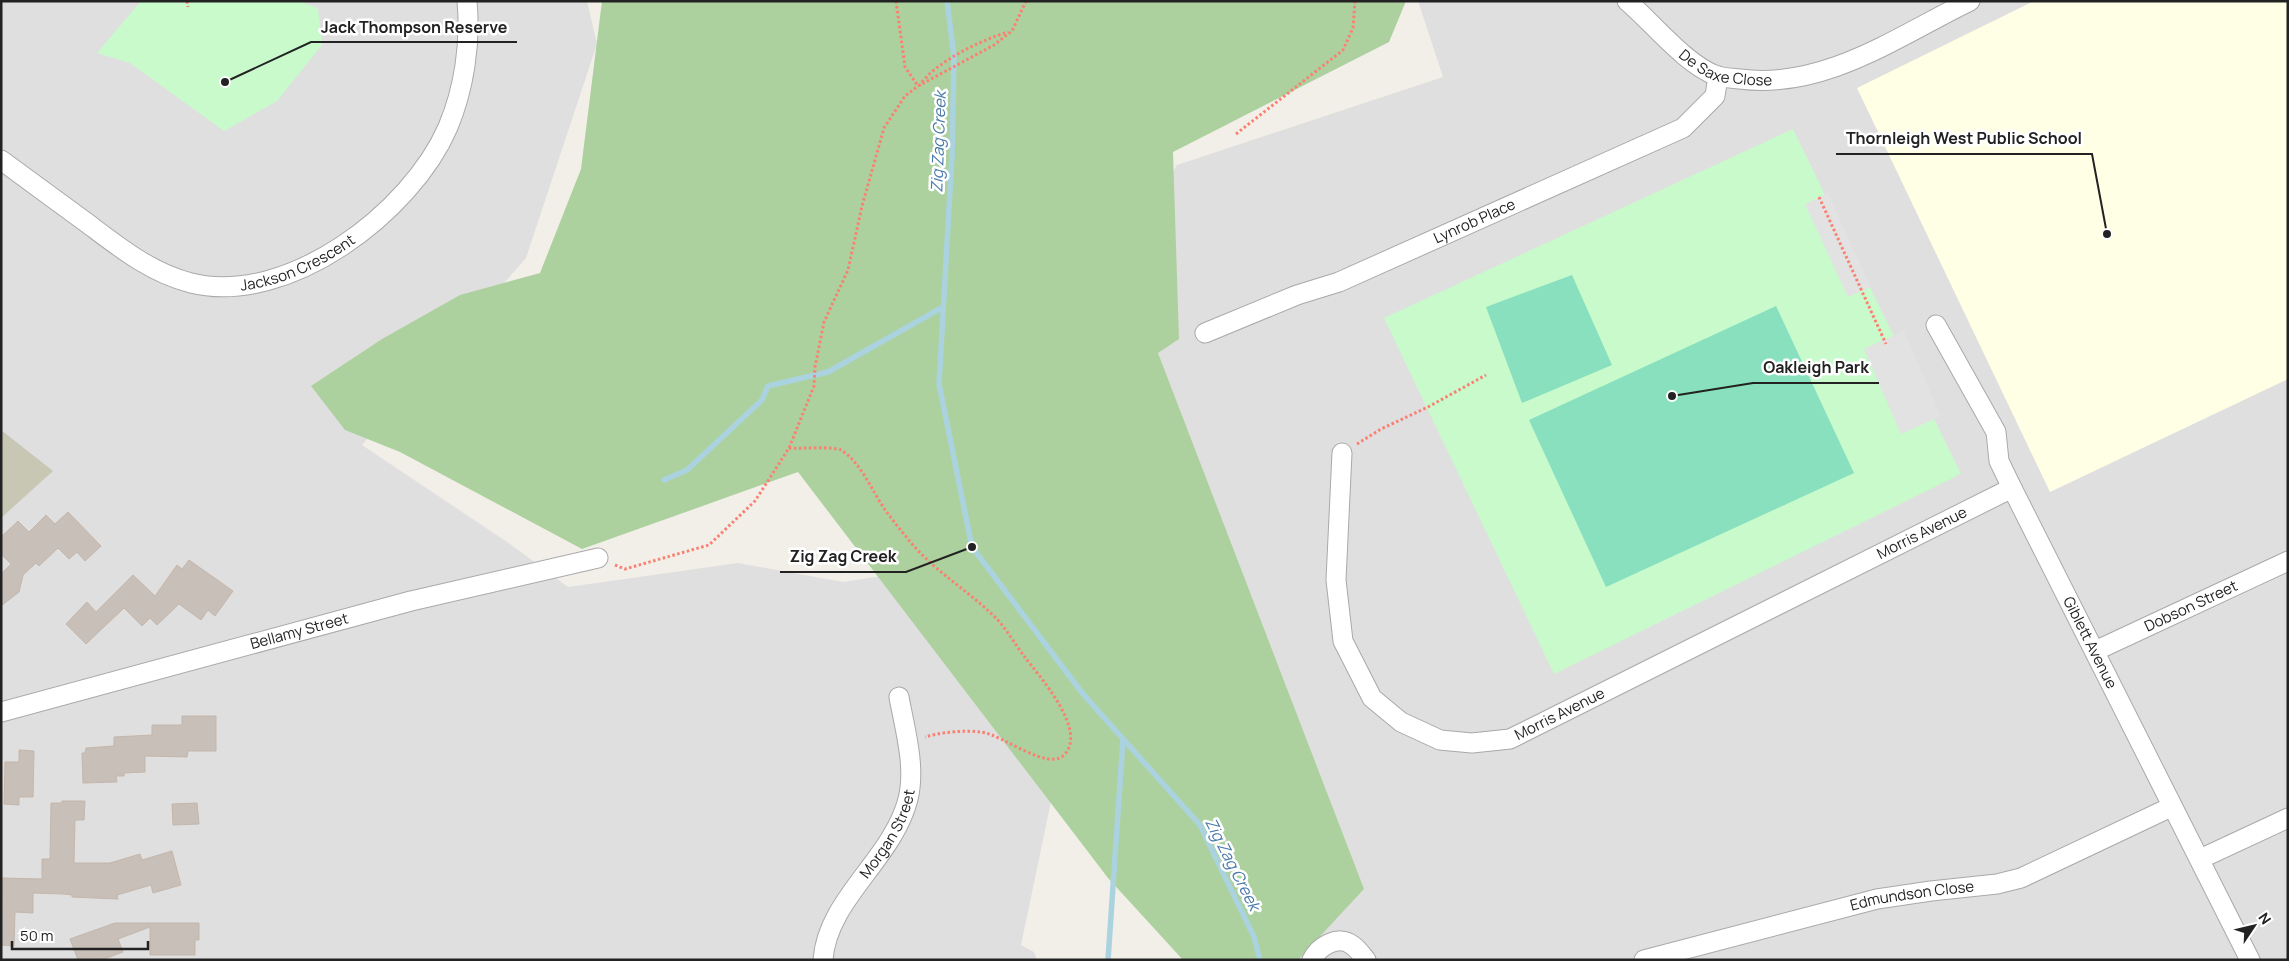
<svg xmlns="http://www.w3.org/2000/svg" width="2289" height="961" font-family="Manrope,sans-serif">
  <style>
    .residential { fill: #e0dfdf }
    .education { fill: #ffffe5 }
    .construction { fill: #c7c7b4 }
    .forest { fill: #add19e }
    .park { fill: #c8facc }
    .pitch { fill: #88e0be }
    .parking { fill: #e2e2e2 }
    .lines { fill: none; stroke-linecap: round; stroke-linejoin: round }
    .stream { stroke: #aad3df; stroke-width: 5.5 }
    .building { fill: #c7bfb8; stroke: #c4b6ab }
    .minor-casing { stroke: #a9a9a9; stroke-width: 21 }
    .path { stroke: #fa8072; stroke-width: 3; stroke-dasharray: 2.5 2.5; stroke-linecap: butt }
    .minor { stroke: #fff; stroke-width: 19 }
    .labels { text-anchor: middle; stroke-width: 5; stroke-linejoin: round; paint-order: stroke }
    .street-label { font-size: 15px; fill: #222; stroke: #fff }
    .water-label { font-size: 16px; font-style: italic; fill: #4a7aab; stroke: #fff }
    .leader { fill: none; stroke: #222; stroke-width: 2 }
    .callout-dot { fill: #222; stroke: #fff; stroke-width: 2 }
    .callout-label { font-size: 16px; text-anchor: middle; font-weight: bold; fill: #222; stroke: #fff; stroke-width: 5; stroke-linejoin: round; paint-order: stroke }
  </style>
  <rect width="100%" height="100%" fill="#f2efe9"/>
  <path class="residential" d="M 1,1 L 587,1 L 597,44 L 526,258 L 362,445 L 510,544 L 568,587 L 738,563 L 843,582 L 895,574 L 1071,706 L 1021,945 L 1034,952 L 1037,960 L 1,960 Z
    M 1418,1 L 2288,1 L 2288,960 L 1291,960 L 1076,326 L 1177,165 L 1443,77 Z"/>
  <path class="education" d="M 2034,1 L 2288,1 L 2288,379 L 2050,492 L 1857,88 Z"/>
  <path class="construction" d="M 1,430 L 53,471 L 1,518 Z"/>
  <path class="forest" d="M 602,1 L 1406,1 L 1389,42 L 1173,152 L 1179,339 L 1158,353 L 1364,889 L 1298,960 L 1183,960 L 1108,878 L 798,472 L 582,549 L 400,452 L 345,430 L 311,386 L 382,339 L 460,295 L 540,273 L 581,169 Z"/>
  <path class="park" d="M 141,1 L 299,1 L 318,8 L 322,45 L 277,101 L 224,131 L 130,63 L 97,53 Z
    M 1793,129 L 1961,474 L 1554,674 L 1384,318 Z"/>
  <path class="pitch" d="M 1572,275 L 1612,365 L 1522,403 L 1486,307 Z
    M 1776,306 L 1854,473 L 1606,587 L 1529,420 Z"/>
  <path class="parking" d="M 1828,193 L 1871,287 L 1848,297 L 1805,204 Z
    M 1904,331 L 1941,416 L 1901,434 L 1864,349 Z"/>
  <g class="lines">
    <path class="stream" d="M 947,1 L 954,57 L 952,156 L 939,384 L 972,547 L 1083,694 L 1200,825 L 1254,937 L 1260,960
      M 664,480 L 687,470 L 762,400 L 768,386 L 828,372 L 943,307
      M 1108,960 L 1123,739"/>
  </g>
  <path class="building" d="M 68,512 L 101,546 L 85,561 L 77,552 L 69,559 L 58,548 L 39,566 L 36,563 L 23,575 L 19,592 L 1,606 L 1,574 L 11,564 L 1,554 L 1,537 L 18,521 L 29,532 L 46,515 L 55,524 Z
    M 189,560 L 233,591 L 215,616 L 208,610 L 201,620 L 179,604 L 157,625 L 150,618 L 142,626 L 124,608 L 86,644 L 66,624 L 87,602 L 96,612 L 133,575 L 155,596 L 177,565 L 182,569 Z
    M 182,716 L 216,716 L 216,751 L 188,751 L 187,757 L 145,756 L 145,772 L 124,773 L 124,776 L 116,776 L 117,782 L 83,783 L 82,753 L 85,753 L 86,748 L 114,746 L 114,737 L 152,735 L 152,725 L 182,725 Z
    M 19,750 L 34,751 L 33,797 L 19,797 L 19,805 L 4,804 L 5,762 L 19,762 Z
    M 62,801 L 85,801 L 84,820 L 75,820 L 74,863 L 110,863 L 140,854 L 142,860 L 172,851 L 181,885 L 153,893 L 151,885 L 117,895 L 118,899 L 72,897 L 72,895 L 64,894 L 33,893 L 33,913 L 15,912 L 14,946 L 1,945 L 2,878 L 42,879 L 42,859 L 50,859 L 51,803 L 62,803 Z
    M 197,803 L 199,824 L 173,825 L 172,804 Z
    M 115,923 L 199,923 L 199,940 L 195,940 L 195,955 L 150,955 L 150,927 L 118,939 L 123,952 L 101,960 L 78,960 L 70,939 Z"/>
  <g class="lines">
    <g class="minor-casing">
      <g id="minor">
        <path id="s1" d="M 1627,1 C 1654,24 1685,64 1717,76 C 1724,78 1733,78 1740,79 C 1824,90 1898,36 1970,1"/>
        <path id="s2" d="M 1,160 C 30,181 58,202 87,223 C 119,247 151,273 191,283 C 287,307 411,213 448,127 C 464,89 471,43 467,1"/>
        <path id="s3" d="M 1936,325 L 1996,432 L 1999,461 L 2012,488 L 2250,960"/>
        <path id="s4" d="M 1205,333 L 1297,295 L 1339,282 L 1683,128 L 1715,96 L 1718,76"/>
        <path id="s5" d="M 1342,453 L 1336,580 L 1343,641 L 1372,698 L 1401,722 L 1440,740 L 1472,743 L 1510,739 L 2012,488"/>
        <path id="s6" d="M 2095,651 L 2288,561"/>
        <path id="s7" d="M 1,712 L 411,601 L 598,558"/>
        <path d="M 2200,859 L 2288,818"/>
        <path id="s8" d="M 823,960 C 827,899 893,859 908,799 C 916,767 905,730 899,697"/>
        <path d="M 1312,960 C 1318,947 1338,934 1352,945 C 1357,948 1362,955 1366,960"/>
        <path id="s9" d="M 1644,960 L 1877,899 L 1931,891 L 1997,884 L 2021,878 L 2171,807"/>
      </g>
    </g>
    <path class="path" d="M 187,1 L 188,7
      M 896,1 L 905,67 L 918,86
      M 919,86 C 935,62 981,40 1008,32
      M 1236,134 L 1343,50 L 1353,28 L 1355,1
      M 1819,197 L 1886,344
      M 1357,444 L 1381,429 L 1428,407 L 1486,375
      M 789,448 C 800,449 833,446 841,450 C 862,463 872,492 886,511 C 894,522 903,533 912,544 C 937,573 970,592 997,619 C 1007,630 1015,644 1024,656 C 1039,676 1087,729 1065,754 C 1049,773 1002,734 981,732 C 963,730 942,732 925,737
      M 615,565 L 625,569 L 709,545 L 755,501 L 789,448 L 814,386 L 815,367 L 824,322 L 848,270 L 862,206 L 884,128 L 905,96 L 918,86 L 994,45 L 1012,31 L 1026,1"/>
    <use href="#minor" class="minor"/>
  </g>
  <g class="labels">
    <g class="street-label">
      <text dy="5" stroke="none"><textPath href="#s1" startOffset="124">De Saxe Close</textPath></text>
      <text dy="5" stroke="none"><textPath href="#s4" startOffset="292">Lynrob Place</textPath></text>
      <text dy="5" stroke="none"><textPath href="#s2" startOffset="339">Jackson Crescent</textPath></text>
      <text dy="5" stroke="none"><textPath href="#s5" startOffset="864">Morris Avenue</textPath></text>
      <text dy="5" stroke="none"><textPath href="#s6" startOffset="106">Dobson Street</textPath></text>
      <text dy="5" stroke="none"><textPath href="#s7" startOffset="309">Bellamy Street</textPath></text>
      <text dy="5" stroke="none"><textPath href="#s3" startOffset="355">Giblett Avenue</textPath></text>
      <text dy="5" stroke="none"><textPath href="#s5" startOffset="459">Morris Avenue</textPath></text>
      <text dy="5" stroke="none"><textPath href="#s8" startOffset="144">Morgan Street</textPath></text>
      <text dy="5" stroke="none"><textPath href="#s9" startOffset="276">Edmundson Close</textPath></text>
    </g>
    <g class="water-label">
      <text transform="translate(938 142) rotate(-88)" y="6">Zig Zag Creek</text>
      <text transform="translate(1233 864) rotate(63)" y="6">Zig Zag Creek</text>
    </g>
  </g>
  <path class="leader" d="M225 82L311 42H517M2107 234L2092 154H1836M1672 396L1753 383H1879M972 547L906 572H780"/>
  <g class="callout-dot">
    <circle cx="225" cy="82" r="5"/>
    <circle cx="2107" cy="234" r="5"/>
    <circle cx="1672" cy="396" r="5"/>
    <circle cx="972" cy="547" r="5"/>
  </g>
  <g class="callout-label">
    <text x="414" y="33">Jack Thompson Reserve</text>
    <text x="1964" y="144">Thornleigh West Public School</text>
    <text x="1816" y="373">Oakleigh Park</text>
    <text x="843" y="562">Zig Zag Creek</text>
  </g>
  <rect width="2289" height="961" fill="none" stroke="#222222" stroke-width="5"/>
  <g transform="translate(2254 926) rotate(55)" stroke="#ffffff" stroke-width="4" paint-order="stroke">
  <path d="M0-4L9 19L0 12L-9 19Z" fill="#222222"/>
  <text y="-8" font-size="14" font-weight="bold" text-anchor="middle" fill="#222222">N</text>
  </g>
  <path d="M12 941v8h136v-8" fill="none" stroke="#222222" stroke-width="2.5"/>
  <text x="20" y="941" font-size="15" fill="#222222" stroke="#ffffff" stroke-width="4" paint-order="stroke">50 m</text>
</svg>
